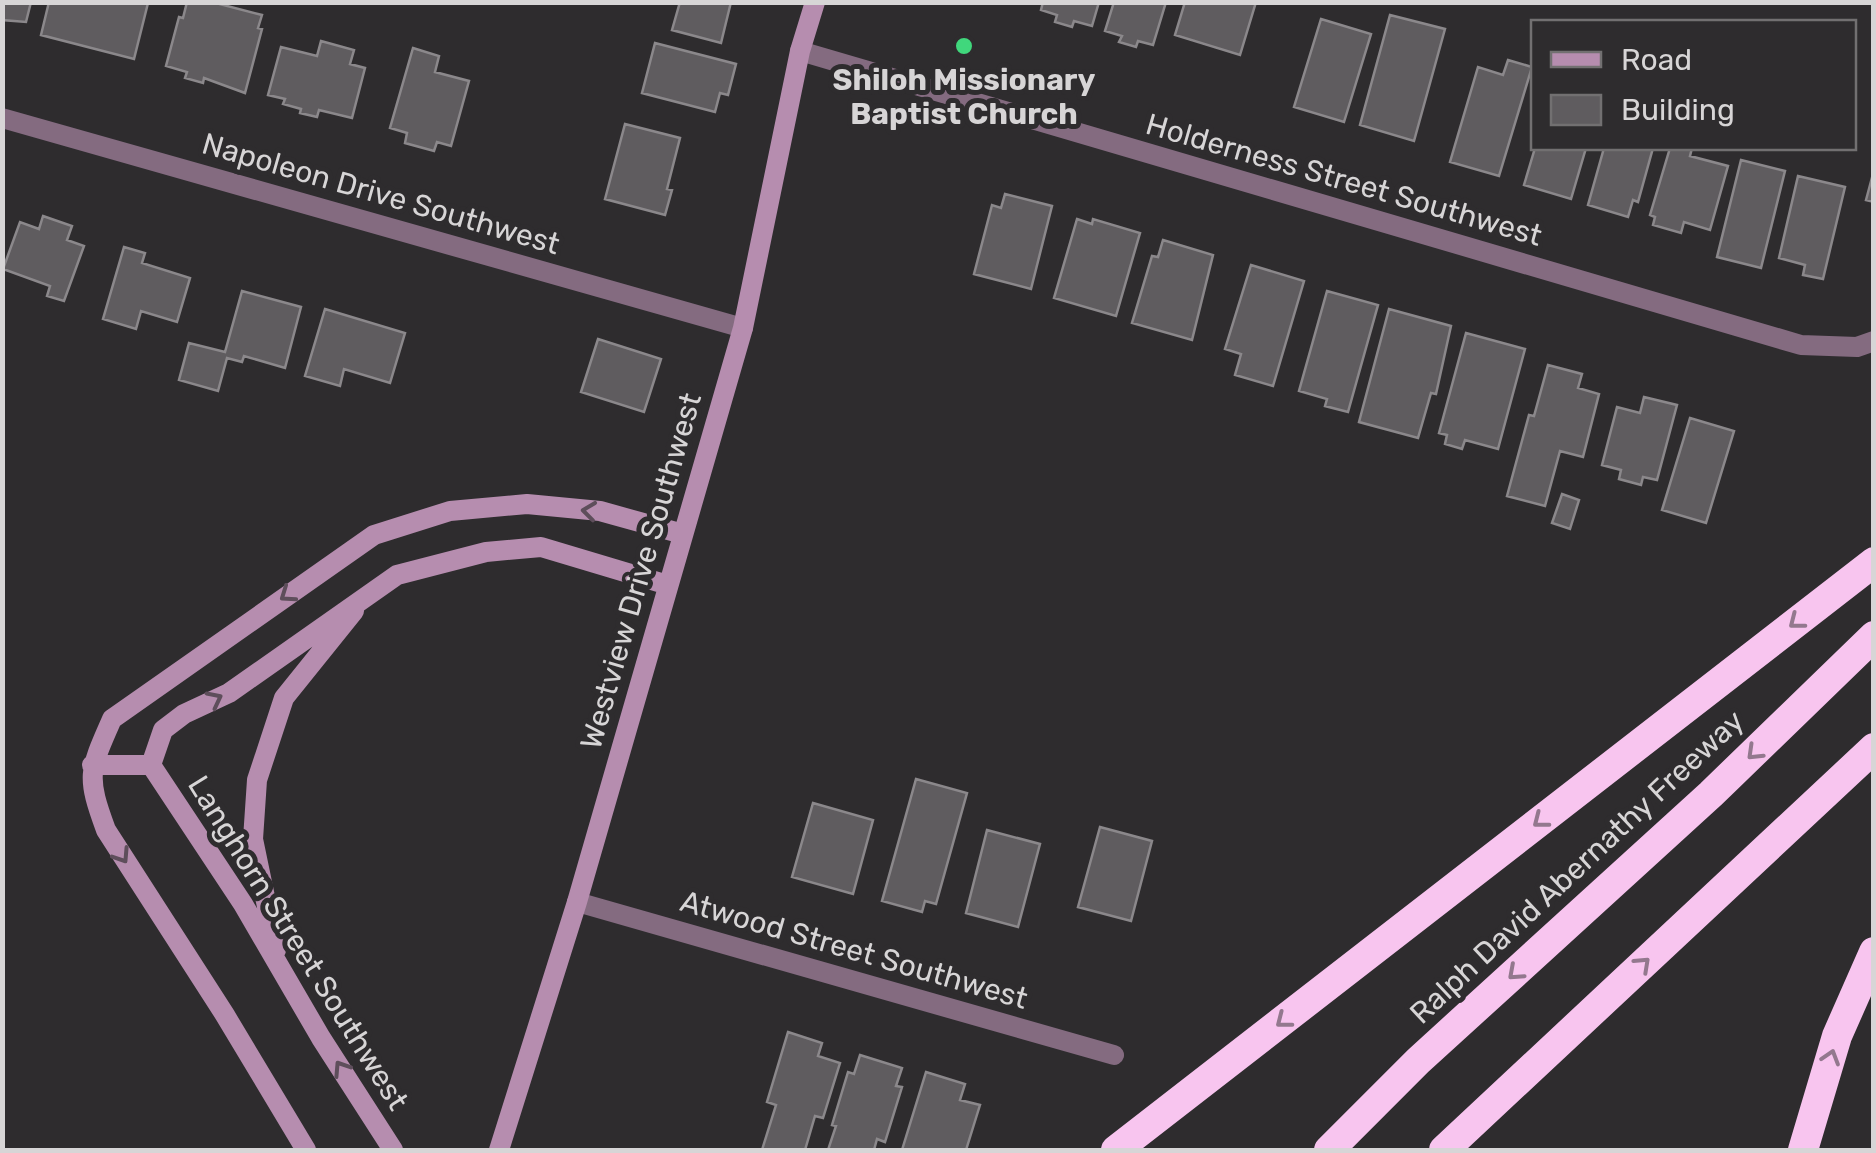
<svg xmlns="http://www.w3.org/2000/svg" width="1876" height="1153" font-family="Rubik,sans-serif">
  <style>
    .building { fill: #5f5c5f; stroke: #8b888b; stroke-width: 2.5 }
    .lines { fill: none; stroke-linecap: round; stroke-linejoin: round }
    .street { stroke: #846b80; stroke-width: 20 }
    .secondary { stroke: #b68daf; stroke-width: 20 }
    .highway { stroke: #f8c5ef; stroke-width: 30 }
    .oneway { stroke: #5e4e5b }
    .oneway2 { stroke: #93788e }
    .poi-dot { fill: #40d77c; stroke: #2e2c2e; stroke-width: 4 }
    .labels { text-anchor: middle; stroke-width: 10; stroke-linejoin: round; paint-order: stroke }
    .poi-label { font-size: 30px; font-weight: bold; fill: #d7d5d6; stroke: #2e2c2e }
    .street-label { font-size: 30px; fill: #d7d5d6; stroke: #2e2c2e }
  </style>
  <rect width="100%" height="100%" fill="#2e2c2e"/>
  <path class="building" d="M 2,2 L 31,2 L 26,22 L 2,20 Z
    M 49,2 L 148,3 L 134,59 L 41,35 Z
    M 187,2 L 212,2 L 262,15 L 258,28 L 262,29 L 245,93 L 204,78 L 203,83 L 185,78 L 187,72 L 166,66 L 179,17 L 183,18 Z
    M 680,2 L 731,2 L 721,43 L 672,30 Z
    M 1043,2 L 1099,2 L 1092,26 L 1074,21 L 1072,27 L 1055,22 L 1057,15 L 1041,10 Z
    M 1114,2 L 1166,2 L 1153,45 L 1138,41 L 1136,47 L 1119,42 L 1122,36 L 1105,31 Z
    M 1185,2 L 1256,2 L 1240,55 L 1175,35 Z
    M 1390,15 L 1445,29 L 1414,141 L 1360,125 Z
    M 1321,19 L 1371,34 L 1344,122 L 1294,107 Z
    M 321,41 L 354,50 L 350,64 L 365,68 L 352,118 L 319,110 L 317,117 L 300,113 L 301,109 L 283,104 L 285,99 L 268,95 L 281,47 L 317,56 Z
    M 655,43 L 736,64 L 728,95 L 720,93 L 715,112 L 642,93 Z
    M 413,48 L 439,56 L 435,72 L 469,81 L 451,146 L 437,142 L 434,151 L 405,143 L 407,133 L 390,128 Z
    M 1508,60 L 1532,67 L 1499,176 L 1450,162 L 1478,67 L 1503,75 Z
    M 625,124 L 680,138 L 667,189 L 672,190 L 665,215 L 605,199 Z
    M 1535,148 L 1586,148 L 1571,199 L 1524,185 Z
    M 1604,148 L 1653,148 L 1638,202 L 1633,200 L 1628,217 L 1588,205 Z
    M 1670,148 L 1692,148 L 1690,156 L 1728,166 L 1710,230 L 1684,222 L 1681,233 L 1653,225 L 1655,217 L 1650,215 Z
    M 1741,160 L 1785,171 L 1761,268 L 1717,257 Z
    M 1874,170 L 1874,202 L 1866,200 Z
    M 1798,176 L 1845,187 L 1823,279 L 1803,275 L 1805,265 L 1779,258 Z
    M 1005,194 L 1052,206 L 1031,289 L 974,274 L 992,205 L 1001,208 Z
    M 43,216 L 72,226 L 67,240 L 84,246 L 64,301 L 47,296 L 50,286 L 3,269 L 20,222 L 39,229 Z
    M 1077,219 L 1092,224 L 1093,219 L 1140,233 L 1116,316 L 1054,298 Z
    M 1163,240 L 1213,255 L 1192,340 L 1132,323 L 1152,256 L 1158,257 Z
    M 124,247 L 145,253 L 142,263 L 190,278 L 177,322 L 141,311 L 136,329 L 103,319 Z
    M 1251,265 L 1304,281 L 1273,386 L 1235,375 L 1241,354 L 1225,349 Z
    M 242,291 L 301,307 L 285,368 L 244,356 L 242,362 L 227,358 L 218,391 L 179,380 L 189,343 L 225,352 Z
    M 1327,291 L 1378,305 L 1348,412 L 1325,406 L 1327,399 L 1299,391 Z
    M 325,309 L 405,333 L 390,383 L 344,369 L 340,386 L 305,376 Z
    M 1389,309 L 1451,326 L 1436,394 L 1431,393 L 1418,438 L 1359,422 Z
    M 1466,333 L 1525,349 L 1498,449 L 1465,440 L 1462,449 L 1445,444 L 1447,435 L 1439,433 Z
    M 598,339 L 661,359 L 644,412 L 581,392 Z
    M 1548,365 L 1582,374 L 1578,388 L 1599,394 L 1583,457 L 1560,451 L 1545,506 L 1507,496 L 1529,415 L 1534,416 Z
    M 1644,397 L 1677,405 L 1657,480 L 1643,477 L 1641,485 L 1619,479 L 1621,470 L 1602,465 L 1617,407 L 1640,413 Z
    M 1690,418 L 1734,431 L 1706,523 L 1662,510 Z
    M 1562,494 L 1579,500 L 1570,529 L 1552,523 Z
    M 916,779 L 967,793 L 936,904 L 925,901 L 922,912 L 882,901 Z
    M 813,803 L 873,820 L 853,894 L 792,877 Z
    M 1100,827 L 1152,841 L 1131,921 L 1078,907 Z
    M 987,830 L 1040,844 L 1018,927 L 966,913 Z
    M 788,1032 L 822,1043 L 818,1056 L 840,1063 L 823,1118 L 815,1116 L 805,1150 L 762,1150 L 776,1105 L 767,1102 Z
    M 860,1055 L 902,1068 L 896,1086 L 902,1087 L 885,1142 L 877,1139 L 874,1150 L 828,1150 L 836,1126 L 832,1125 L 848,1072 L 854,1074 Z
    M 926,1072 L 965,1084 L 960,1100 L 980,1105 L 966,1150 L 902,1150 Z"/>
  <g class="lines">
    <path class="street" d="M 800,51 L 1801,345 L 1857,347 L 1874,341
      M 2,118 L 743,328
      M 577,902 L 1114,1055"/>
    <path class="secondary" d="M 92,765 L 151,765
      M 151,765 L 163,730 L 184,714 L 229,693 L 397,575 L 486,552 L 541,547 L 668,585
      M 151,765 L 243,904 L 321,1038 L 393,1150
      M 276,950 L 253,839 L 257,780 L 284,698 L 354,611
      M 306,1150 L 225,1015 L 106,830 C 86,776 89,771 112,719 L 374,535 L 450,511 L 527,504 L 600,511 L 683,534
      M 499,1150 L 577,902 L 743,328 L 800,51 L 815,2"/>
    <path class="highway" d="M 1116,1150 L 1874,562
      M 1329,1150 L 1418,1061 L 1711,794 L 1874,636
      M 1444,1150 L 1874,748
      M 1803,1150 L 1837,1036 L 1874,952"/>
  </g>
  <defs><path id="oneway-chevron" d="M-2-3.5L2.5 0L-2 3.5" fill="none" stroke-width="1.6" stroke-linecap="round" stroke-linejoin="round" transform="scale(2.5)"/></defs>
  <g class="oneway">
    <use href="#oneway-chevron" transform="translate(589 511) rotate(-173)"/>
    <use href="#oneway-chevron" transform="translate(287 595) rotate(145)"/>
    <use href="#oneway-chevron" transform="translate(215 699) rotate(-27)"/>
    <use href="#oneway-chevron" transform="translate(122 856) rotate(57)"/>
    <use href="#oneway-chevron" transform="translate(341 1068) rotate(-123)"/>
  </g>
  <g class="oneway2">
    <use href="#oneway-chevron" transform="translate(1796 622) rotate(142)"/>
    <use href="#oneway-chevron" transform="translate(1754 753) rotate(136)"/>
    <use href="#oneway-chevron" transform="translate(1540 821) rotate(142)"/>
    <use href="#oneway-chevron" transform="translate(1643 964) rotate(-43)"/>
    <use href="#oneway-chevron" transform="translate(1515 973) rotate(138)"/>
    <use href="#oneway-chevron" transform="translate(1283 1021) rotate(142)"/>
    <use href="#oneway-chevron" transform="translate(1831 1057) rotate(-73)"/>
  </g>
  <circle class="poi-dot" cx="964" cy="46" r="10"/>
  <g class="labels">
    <g class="poi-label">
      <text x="964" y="90">Shiloh Missionary<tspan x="964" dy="34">Baptist Church</tspan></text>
    </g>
    <g class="street-label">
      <text transform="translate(1344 180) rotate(16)" y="10">Holderness Street Southwest</text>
      <text transform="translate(381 194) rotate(16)" y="10">Napoleon Drive Southwest</text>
      <text transform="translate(641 571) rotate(-74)" y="10">Westview Drive Southwest</text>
      <text transform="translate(1577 867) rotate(-43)" y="10">Ralph David Abernathy Freeway</text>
      <text transform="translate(298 943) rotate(58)" y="10">Langhorn Street Southwest</text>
      <text transform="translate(854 950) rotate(16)" y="10">Atwood Street Southwest</text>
    </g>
  </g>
  <rect width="1876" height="1153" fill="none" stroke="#d7d5d6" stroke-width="10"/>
  <rect x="1531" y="20" width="325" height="130" fill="#2e2c2e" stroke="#727071" stroke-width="2.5"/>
  <rect x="1551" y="52" width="50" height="15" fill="#b68daf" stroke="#727071" stroke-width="2.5"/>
  <text x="1621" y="70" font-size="30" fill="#d7d5d6">Road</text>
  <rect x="1551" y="95" width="50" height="30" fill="#5f5c5f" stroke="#727071" stroke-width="2.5"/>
  <text x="1621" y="120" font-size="30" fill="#d7d5d6">Building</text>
</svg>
